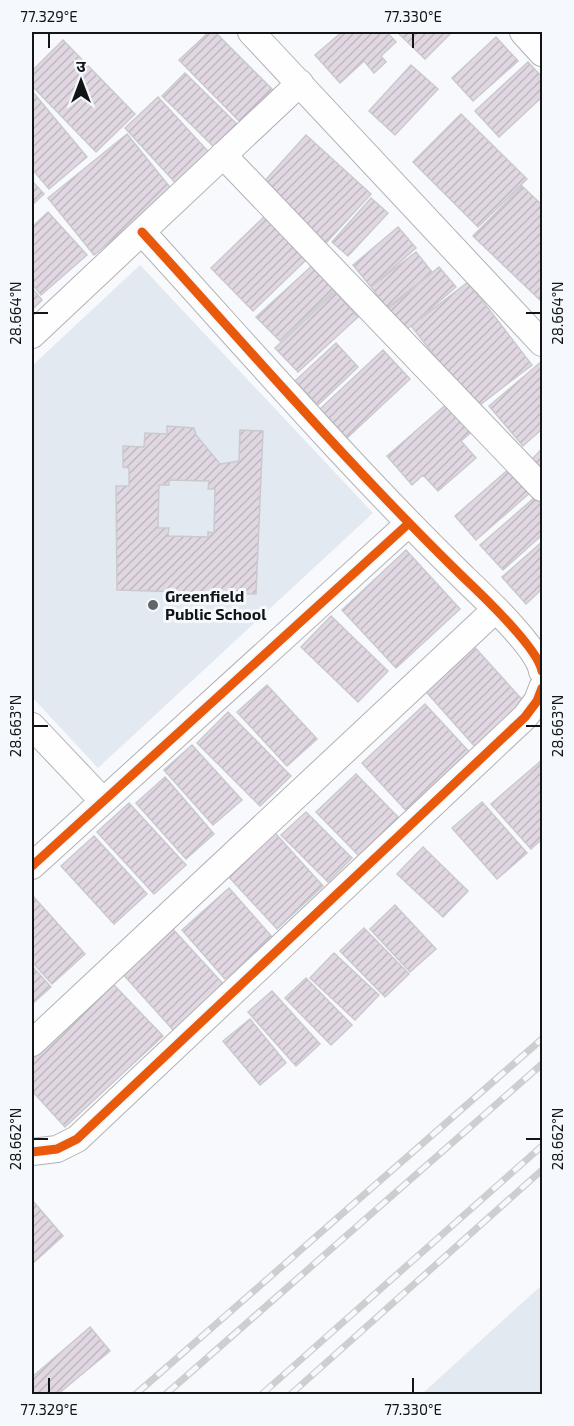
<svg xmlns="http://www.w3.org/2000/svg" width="574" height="1426" font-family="'Exo 2','Noto Sans Devanagari',sans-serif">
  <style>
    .built { fill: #e2e9f1 }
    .building { fill: url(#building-hatch); stroke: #cacacd; stroke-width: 1.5; fill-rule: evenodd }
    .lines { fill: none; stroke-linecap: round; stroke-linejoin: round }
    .minor-casing { stroke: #b0b2b4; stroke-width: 28 }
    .minor { stroke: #fefeff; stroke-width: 26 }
    .rail-casing { stroke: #cdcecf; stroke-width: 7 }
    .rail { stroke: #f5f9fe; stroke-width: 4.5; stroke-dasharray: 14; stroke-linecap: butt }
    .cycleway-casing { stroke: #f5f9fe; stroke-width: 13 }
    .cycleway { stroke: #e8590c; stroke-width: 9 }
    .ticks { fill: none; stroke: #121416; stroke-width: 2 }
    .poi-dot { fill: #626466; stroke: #f5f9fe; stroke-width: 2 }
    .labels { text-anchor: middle; stroke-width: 6; stroke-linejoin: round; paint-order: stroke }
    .poi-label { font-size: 16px; font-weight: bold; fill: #121416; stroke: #f5f9fe; text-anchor: start }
    .neatline { fill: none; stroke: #121416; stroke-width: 2 }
    .ticks-label { font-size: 15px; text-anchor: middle; fill: #121416 }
  </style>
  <defs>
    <pattern id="building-hatch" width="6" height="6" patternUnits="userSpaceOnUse" patternTransform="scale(1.5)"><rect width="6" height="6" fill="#e0d7e2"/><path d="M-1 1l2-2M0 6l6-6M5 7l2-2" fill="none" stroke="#bfb8c1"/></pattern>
  </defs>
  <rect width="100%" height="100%" fill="#f7f9fc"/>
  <path class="built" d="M 140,265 L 373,513 L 98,768 L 32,697 L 32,366 Z
    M 542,1285 L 542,1394 L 420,1394 L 424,1392 Z"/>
  <path class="building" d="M 209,32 L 215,32 L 273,90 L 240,122 L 179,60 Z
    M 342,32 L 387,32 L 396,42 L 381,56 L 386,62 L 374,73 L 364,61 L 340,83 L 315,55 Z
    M 397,32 L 452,32 L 425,59 Z
    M 496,37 L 518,61 L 473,101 L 452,78 Z
    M 63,40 L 135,114 L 96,152 L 32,86 L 32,71 Z
    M 528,62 L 542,77 L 542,97 L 499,137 L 475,111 Z
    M 411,65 L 438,89 L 395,135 L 369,111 Z
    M 185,73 L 241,128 L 218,151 L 162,96 Z
    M 32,91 L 87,157 L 49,189 L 32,169 Z
    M 158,97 L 215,159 L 181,189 L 125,128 Z
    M 461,114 L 527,179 L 478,227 L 413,162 Z
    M 127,134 L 173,191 L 94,255 L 48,198 Z
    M 306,135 L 371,194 L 326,243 L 261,185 Z
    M 32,181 L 44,194 L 32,205 Z
    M 522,186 L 542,205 L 542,302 L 473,236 Z
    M 371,198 L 388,213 L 348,256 L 332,242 Z
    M 48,212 L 87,255 L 41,295 L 32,284 L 32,227 Z
    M 266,215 L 308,258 L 253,311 L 211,268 Z
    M 398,227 L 416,248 L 371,287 L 353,265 Z
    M 416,252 L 432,272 L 387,308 L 371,287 Z
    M 315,263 L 338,287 L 280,341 L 256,317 Z
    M 439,267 L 456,287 L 405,331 L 387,310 Z
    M 468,282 L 532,365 L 476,408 L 411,326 Z
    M 32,288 L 42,300 L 32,310 Z
    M 335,292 L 358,317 L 298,372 L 275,348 Z
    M 336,343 L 358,367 L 318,405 L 295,381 Z
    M 383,350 L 410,379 L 347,438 L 320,409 Z
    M 542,361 L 542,429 L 523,446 L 489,406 Z
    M 449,402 L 474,430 L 461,441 L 476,458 L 438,491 L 423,475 L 412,485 L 387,456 Z
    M 167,426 L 194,428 L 196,435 L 220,464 L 239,461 L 240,430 L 263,431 L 256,594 L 117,590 L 116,486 L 129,486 L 129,468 L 123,467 L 123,446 L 144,447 L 145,433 L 167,434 ZM 169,480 L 209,481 L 208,489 L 215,489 L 214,533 L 208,532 L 208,537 L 168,536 L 169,528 L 158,528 L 159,485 L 169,485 Z
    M 542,449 L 542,484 L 525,466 Z
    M 511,467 L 532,491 L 476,540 L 455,516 Z
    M 541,492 L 542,494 L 542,535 L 503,570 L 480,545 Z
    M 542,542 L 542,589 L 526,604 L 502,577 Z
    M 406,550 L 460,609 L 396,668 L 342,610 Z
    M 331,616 L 388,671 L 358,702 L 301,647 Z
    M 469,641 L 527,705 L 477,749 L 420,685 Z
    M 267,685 L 317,739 L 287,766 L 237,712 Z
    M 425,704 L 474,757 L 411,816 L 362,763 Z
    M 228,712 L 291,776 L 260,806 L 197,743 Z
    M 192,745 L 242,800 L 213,825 L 164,770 Z
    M 542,760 L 542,839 L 531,849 L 491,804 Z
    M 356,774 L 401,820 L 361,858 L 316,812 Z
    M 165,777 L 214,834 L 186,859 L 136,803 Z
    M 482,802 L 527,853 L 497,879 L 452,828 Z
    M 129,803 L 186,865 L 154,894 L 97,832 Z
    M 306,812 L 352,858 L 328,882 L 281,835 Z
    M 275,833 L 323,886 L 277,929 L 228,876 Z
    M 94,836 L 147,894 L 114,924 L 61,866 Z
    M 423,847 L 468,891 L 443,917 L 397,874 Z
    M 229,888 L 273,938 L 225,979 L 182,930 Z
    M 32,895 L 85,954 L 52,984 L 32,962 Z
    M 395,905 L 436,949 L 410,972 L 370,929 Z
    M 171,927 L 225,986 L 174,1031 L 121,972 Z
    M 364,928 L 409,974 L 385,997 L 340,951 Z
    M 334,953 L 379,995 L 355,1020 L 310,978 Z
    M 32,966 L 51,987 L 32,1004 Z
    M 306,978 L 352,1025 L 331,1045 L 285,998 Z
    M 113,984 L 163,1036 L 65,1127 L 32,1091 L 32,1060 Z
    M 272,991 L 320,1044 L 296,1066 L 248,1012 Z
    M 250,1019 L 286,1063 L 260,1085 L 223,1041 Z
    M 32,1200 L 63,1236 L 32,1264 Z
    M 90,1327 L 110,1351 L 58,1394 L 33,1394 L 32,1392 L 32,1377 Z"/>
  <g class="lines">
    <g class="minor-casing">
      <path id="minor" d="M 251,32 L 542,343
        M 523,32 L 542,53
        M 223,155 L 542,488
        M 142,232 C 248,348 351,468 464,578 C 483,596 538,648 542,671
        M 32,335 L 300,83
        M 32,726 L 103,801
        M 32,866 L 408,524
        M 32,1043 L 496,609
        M 32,1152 L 57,1149 L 77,1139 L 525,717 L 537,701 L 542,688"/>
    </g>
    <use href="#minor" class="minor"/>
    <g class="rail-casing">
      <path id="rail" d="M 136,1394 L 542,1039
        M 166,1394 L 542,1064
        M 262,1394 L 542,1146
        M 291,1394 L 542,1170"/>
    </g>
    <use href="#rail" class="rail"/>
    <g class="cycleway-casing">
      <path id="cycleway" d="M 142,232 C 248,348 351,468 464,578 C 483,596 538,648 542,671
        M 32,866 L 408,524
        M 32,1152 L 57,1149 L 77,1139 L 525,717 L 537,701 L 542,688"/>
    </g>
    <use href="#cycleway" class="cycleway"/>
  </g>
  <path class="ticks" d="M 49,33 L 49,48M 413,33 L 413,48M 33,313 L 48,313M 526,313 L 541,313M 33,726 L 48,726M 526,726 L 541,726M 33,1139 L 48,1139M 526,1139 L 541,1139M 49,1378 L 49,1393M 413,1378 L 413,1393"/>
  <circle class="poi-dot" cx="153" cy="605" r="6"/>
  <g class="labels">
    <g class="poi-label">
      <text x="165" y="602">Greenfield<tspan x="165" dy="18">Public School</tspan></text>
    </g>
  </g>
  <rect width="574" height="1426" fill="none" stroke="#f5f9fe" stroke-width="66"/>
  <g transform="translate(81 81)" stroke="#f5f9fe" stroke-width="4.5" paint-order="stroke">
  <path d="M0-4.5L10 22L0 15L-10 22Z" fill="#121416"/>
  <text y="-9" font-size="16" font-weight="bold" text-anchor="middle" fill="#121416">उ</text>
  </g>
  <rect x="33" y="33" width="508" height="1360" class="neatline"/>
  <g class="ticks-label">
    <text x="49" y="22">77.329°E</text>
    <text x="413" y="22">77.330°E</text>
    <text transform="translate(16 313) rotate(-90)" y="5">28.664°N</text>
    <text transform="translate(558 313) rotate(-90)" y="5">28.664°N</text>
    <text transform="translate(16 726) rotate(-90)" y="5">28.663°N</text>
    <text transform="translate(558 726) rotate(-90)" y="5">28.663°N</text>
    <text transform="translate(16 1139) rotate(-90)" y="5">28.662°N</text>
    <text transform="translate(558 1139) rotate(-90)" y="5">28.662°N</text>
    <text x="49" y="1415">77.329°E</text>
    <text x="413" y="1415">77.330°E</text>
  </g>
</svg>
